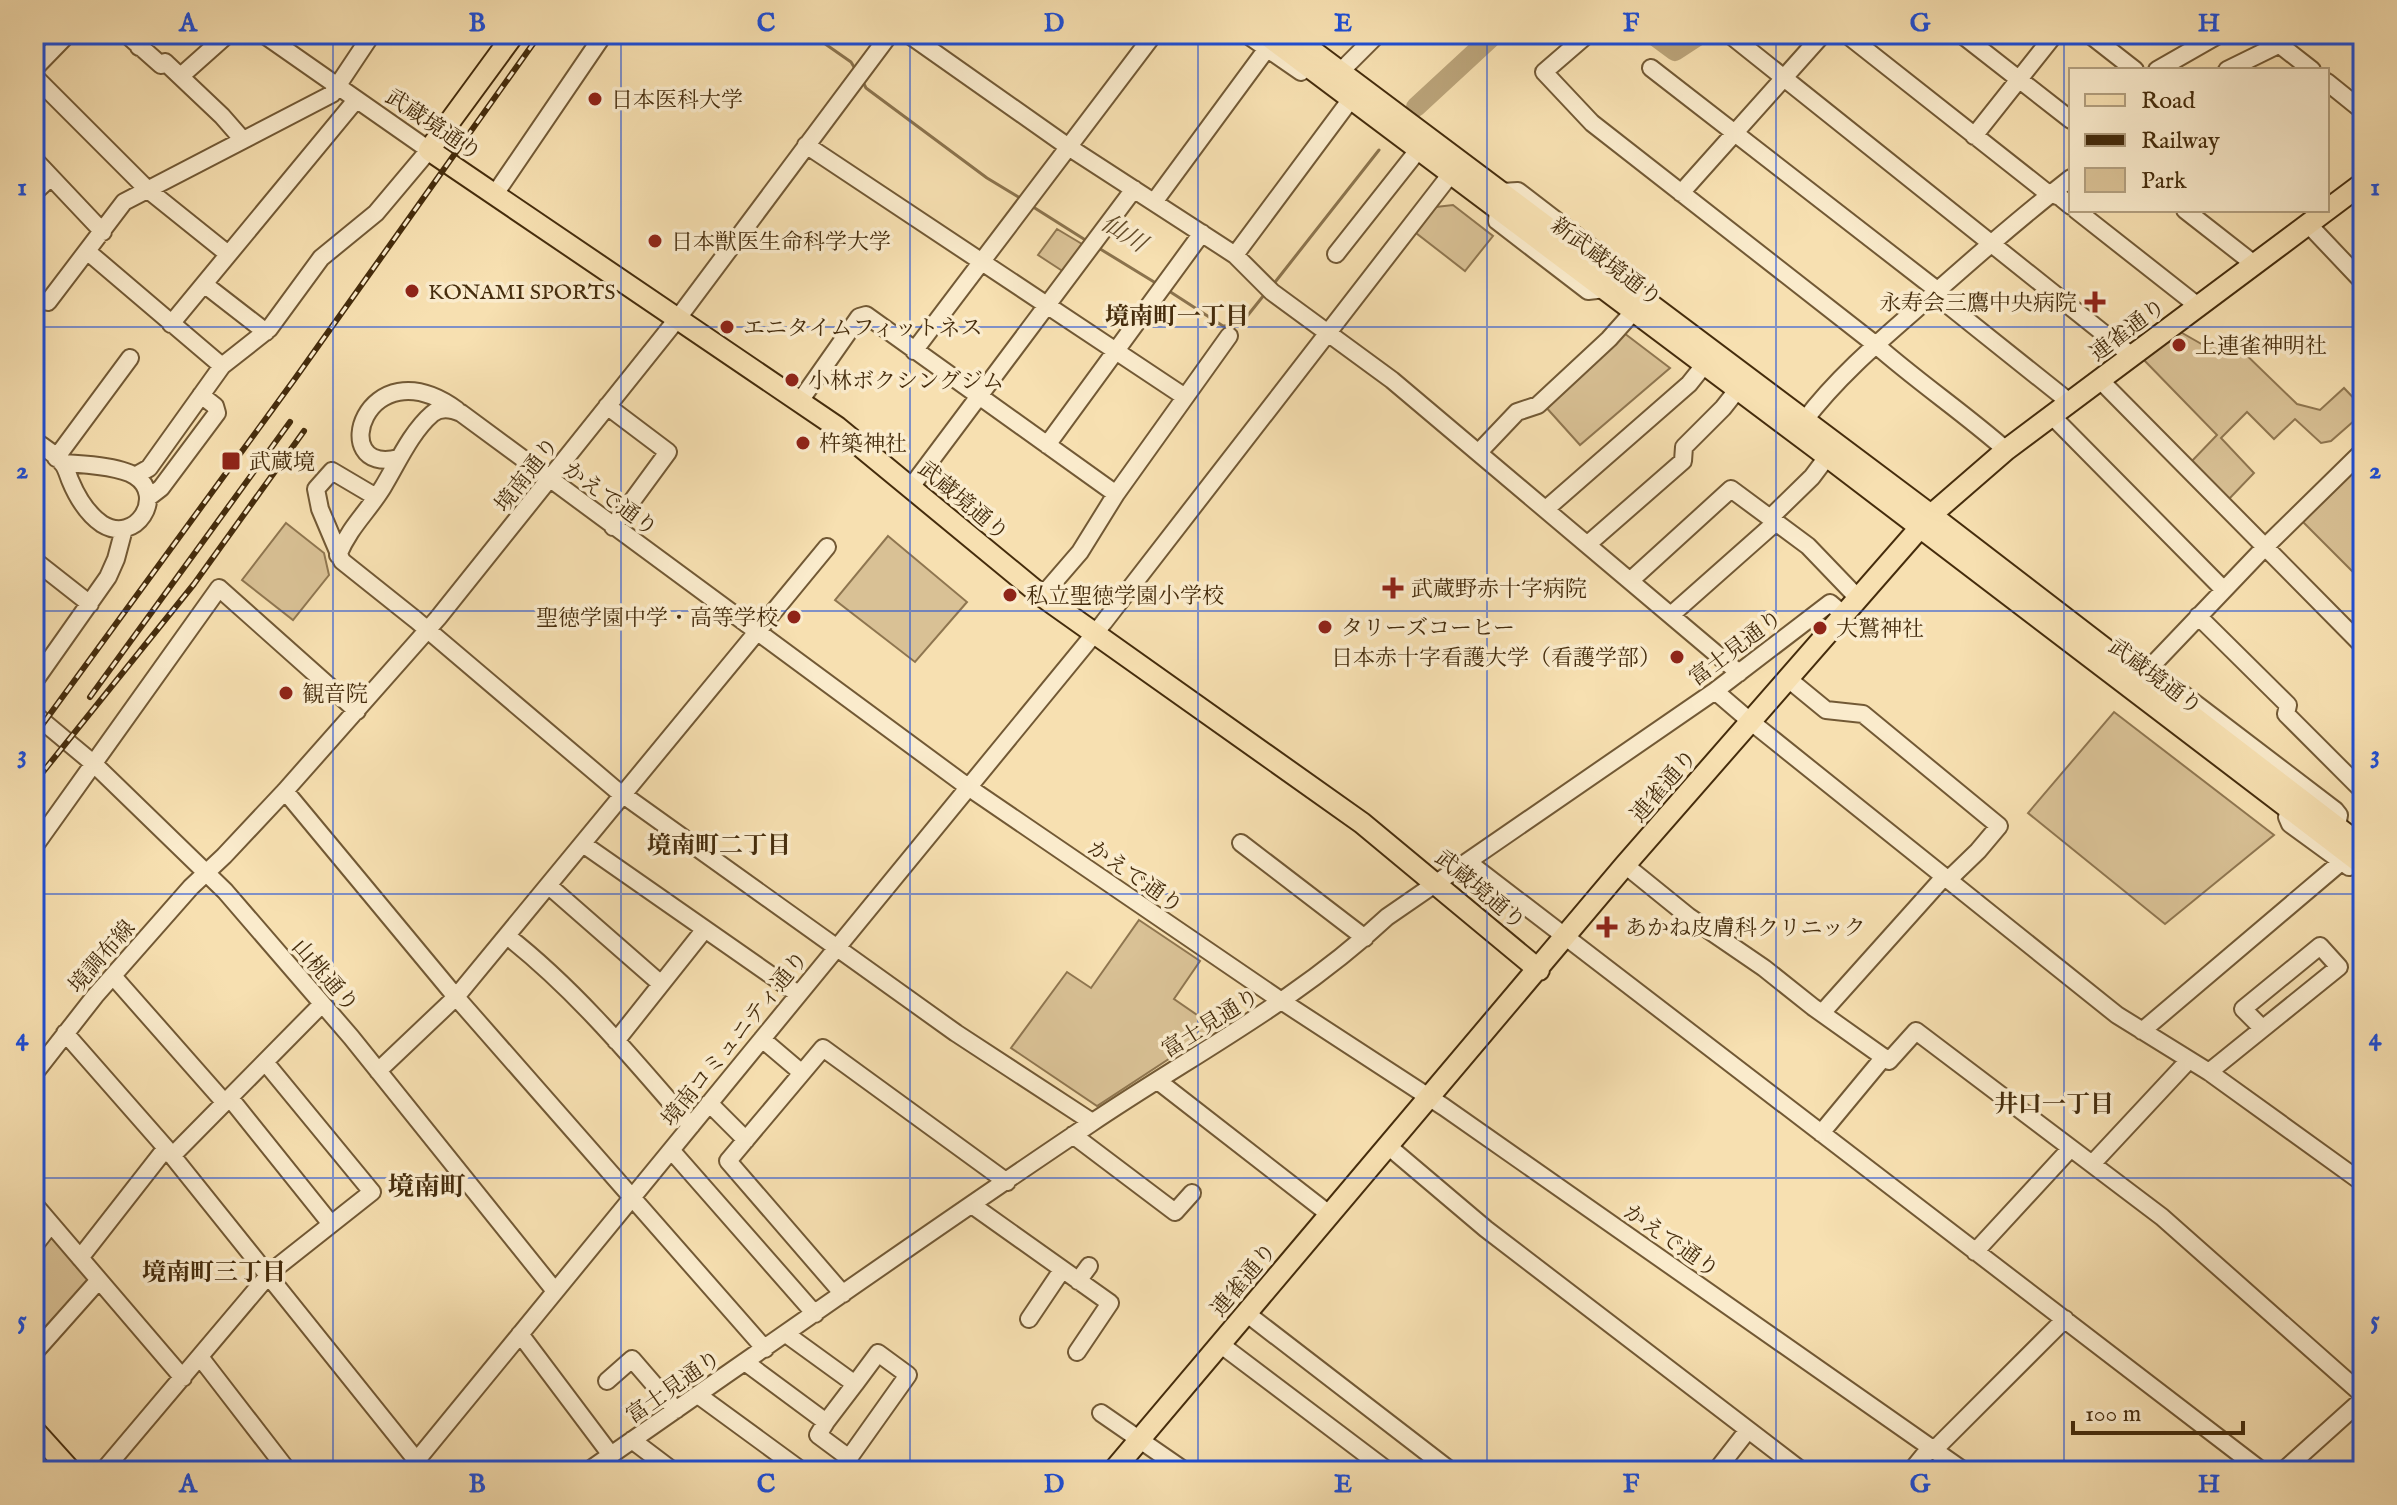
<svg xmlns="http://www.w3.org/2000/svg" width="2397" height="1505" font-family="'IM FELL English','Noto Serif JP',serif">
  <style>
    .green { fill: #d9c195; stroke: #8f7650; stroke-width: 2 }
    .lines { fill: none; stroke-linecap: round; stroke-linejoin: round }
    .stream { stroke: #8b734d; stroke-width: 3 }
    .river { stroke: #baa379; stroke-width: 20 }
    .minor-casing { stroke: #725935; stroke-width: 20 }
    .major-casing { stroke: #452c0c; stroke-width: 24 }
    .minor { stroke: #faebcc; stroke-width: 16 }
    .major { stroke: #f7e0b1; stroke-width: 20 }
    .rail-casing { stroke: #452c0c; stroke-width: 6 }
    .rail { stroke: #faebcc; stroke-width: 3; stroke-dasharray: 9; stroke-linecap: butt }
    .grid { fill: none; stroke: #1d4ed8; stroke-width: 2; stroke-opacity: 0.55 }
    .poi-dot { fill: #8f2418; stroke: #faebcc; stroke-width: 3 }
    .labels { text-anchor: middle; stroke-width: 7; stroke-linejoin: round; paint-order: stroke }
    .poi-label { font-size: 22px; fill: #452c0c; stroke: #faebcc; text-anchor: start }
    .street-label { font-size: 22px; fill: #452c0c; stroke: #faebcc }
    .water-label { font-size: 24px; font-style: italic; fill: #624a27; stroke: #faebcc }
    .neighbourhood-label { font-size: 24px; font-weight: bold; fill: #452c0c; stroke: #faebcc }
    .quarter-label { font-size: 26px; font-weight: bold; fill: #452c0c; stroke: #faebcc }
    .neatline { fill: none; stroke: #1d4ed8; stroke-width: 3 }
    .grid-label { font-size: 26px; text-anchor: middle; font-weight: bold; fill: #1d4ed8 }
  </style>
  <rect width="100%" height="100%" fill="#f7e0b1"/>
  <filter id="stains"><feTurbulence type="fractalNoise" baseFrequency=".0025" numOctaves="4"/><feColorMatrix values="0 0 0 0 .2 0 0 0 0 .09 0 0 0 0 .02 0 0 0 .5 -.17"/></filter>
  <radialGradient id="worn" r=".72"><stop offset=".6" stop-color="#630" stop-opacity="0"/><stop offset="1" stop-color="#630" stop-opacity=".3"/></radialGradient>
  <path class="green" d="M 1453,205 L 1493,236 L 1465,271 L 1416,233 L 1436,207 Z
    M 1057,229 L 1087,247 L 1067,274 L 1038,255 Z
    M 2177,330 L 2205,346 L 2233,342 L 2297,404 L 2320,410 L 2344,388 L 2363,408 L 2363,413 L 2331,441 L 2321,443 L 2295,419 L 2274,439 L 2247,412 L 2221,438 L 2254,473 L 2228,500 L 2190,463 L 2217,435 L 2142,358 Z
    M 1624,333 L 1670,368 L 1580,445 L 1544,405 Z
    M 2352,463 L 2363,475 L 2363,582 L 2298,517 Z
    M 286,523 L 324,553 L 329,575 L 293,620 L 242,580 Z
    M 888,536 L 967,602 L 915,662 L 835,600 Z
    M 2114,712 L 2274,835 L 2165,924 L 2028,813 Z
    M 1139,920 L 1200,961 L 1174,999 L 1216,1028 L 1097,1106 L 1011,1048 L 1067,972 L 1091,988 Z
    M 50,1232 L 91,1279 L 43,1329 L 34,1320 L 34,1252 Z"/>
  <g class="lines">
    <path class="stream" d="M 811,34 L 851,62 L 857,72
      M 863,82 L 866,88 L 987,178 L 1020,198
      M 1030,205 L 1087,241
      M 1097,247 L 1159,285
      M 1272,286 L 1379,150
      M 1169,291 L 1223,326 L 1240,325 L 1264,295"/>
    <path class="river" d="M 1542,34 L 1549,34
      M 1652,34 L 1675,51 L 1701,34
      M 1416,107 L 1495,34"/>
    <g class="minor-casing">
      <path id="minor" d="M 126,34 L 161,65 L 165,62 L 222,116 L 243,140
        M 908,34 L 1067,146 L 1235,255 L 1272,292 L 1392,380 L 1739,673
        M 1246,34 L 1301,72
        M 1588,34 L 1544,72 L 1592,123 L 1876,345 C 1918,382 1964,413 2006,450
        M 1729,34 L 2132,356
        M 1846,34 L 2045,191 L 2060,197 L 2071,206
        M 1961,34 L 2071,120
        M 2089,34 L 2135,70
        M 2266,34 L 2312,70
        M 139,47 L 150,34
        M 1651,68 L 1937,290
        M 34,69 L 68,34
        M 2157,70 L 2220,34
        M 2227,70 L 2280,44 L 2294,34
        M 1340,72 L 1378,34
        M 182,75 L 228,34
        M 34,76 L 147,189 L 228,254
        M 2327,82 L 2363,111
        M 1974,136 L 2055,34
        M 806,145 L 1185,397
        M 34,159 L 103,232
        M 1501,192 L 1518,191 L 1613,264 L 1611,275
        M 34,193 L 51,177
        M 1681,193 L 1823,34
        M 495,194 L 604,34
        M 1154,202 L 1266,50
        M 1498,208 L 1497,221 L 1588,291 L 1605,289
        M 2076,210 L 2198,306
        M 2185,210 L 2254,264
        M 2308,224 L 2363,282
        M 88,252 L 222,366
        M 1336,254 L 1419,149
        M 1235,255 L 1351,99
        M 204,284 L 266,332
        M 1933,293 L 2062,396 L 2067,403
        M 48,302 L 124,202 L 332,94 L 372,34
        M 171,324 L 356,100
        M 914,351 L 1154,34
        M 2100,380 L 2363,646
        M 800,401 L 859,317 L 866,315 L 1116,494
        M 607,406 L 668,452 L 613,527
        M 2052,416 L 2223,589
        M 1804,421 C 1835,380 1874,346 1912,313 C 1964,267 2016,221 2071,178
        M 34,440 C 43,447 56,454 62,463 C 66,467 68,475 70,480 C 77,497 86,513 102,524 C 136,545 166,496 135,476 C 119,466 82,464 63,463
        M 1047,445 L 1202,233
        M 1479,452 L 1517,412 L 1538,405 L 1609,339 L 1634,311
        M 56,458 L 130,358
        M 399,458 C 325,477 365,343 457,410
        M 135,476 L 149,468 L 222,366 L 269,329 L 321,258 L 376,213 L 429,150 L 263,34
        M 911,487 L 1134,189
        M 376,497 L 332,471 L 316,489 L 320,509 L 342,561 L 416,620 L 615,789 L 956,1033 L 1092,1122
        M 148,498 L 161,488 L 217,413 L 215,406 L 201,395
        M 1546,509 L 1689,384 L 1705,364
        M 1770,518 L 1812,477 L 1827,457
        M 1588,544 L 1683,461 L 1684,447 L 1723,408 L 1738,389
        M 338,555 C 351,525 367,513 383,487 C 397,464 411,432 432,414 C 440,407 452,409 461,413 L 968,787 L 1283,1002 L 1444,1107 L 1964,1471
        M 34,560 L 90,604
        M 1631,580 L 1731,489 L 1808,546 L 1857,597
        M 1042,596 L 1080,552 L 1116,494 L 1229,336
        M 1671,615 L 1776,522
        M 2198,616 L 2288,705 L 2286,714 L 2363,791
        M 2141,677 L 2265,547 L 2363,451
        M 1787,678 L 1826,710 L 1863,714 L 1999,826 L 1978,851 L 1948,880
        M 34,682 L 108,577 L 116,559 L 124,529
        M 1715,691 L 1750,721 L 2117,1015 L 2209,1072 L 2363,1183
        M 2166,696 L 2183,694 L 2335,810 L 2339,815 L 2337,827
        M 34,714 L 94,764 L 225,891 L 351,1037 L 555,1291
        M 285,791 L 456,997 L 765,1349
        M 2290,809 L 2287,817 L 2290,824 L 2349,867
        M 1241,843 L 1365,938
        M 583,844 L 798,994
        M 34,847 L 219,588 L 357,711
        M 1468,862 L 2262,1471
        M 1625,865 L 1688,916 L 1764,968 L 1813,1007 L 1889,1061 L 1916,1031 L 2162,1217 L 2363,1395
        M 549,886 L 661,984
        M 507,936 C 576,990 634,1060 691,1126
        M 113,976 L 225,1103
        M 1823,1012 L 1944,877
        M 2142,1031 L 2340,863
        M 65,1033 L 166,1148 L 425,1471
        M 762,1039 L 802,1073
        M 616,1041 L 705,929
        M 378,1071 L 456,997 L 827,547
        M 2209,1072 L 2339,967 L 2320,946 L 2243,1009 L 2262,1028
        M 34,1074 L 95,996 L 191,887 L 224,856 L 285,791 L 438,618 L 678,318 L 890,34
        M 1158,1081 L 1329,1214
        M 230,1098 L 331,1224
        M 709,1103 L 746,1140
        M 1821,1133 L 1884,1057
        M 1073,1135 L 1175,1212 L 1192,1193
        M 1388,1146 L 1486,1229 L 1802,1471
        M 671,1150 L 815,1314
        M 172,1156 L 322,1004
        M 2092,1164 L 2189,1060
        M 34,1204 L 183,1378
        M 972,1205 L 1110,1303 L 1077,1352
        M 34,1246 L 51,1224
        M 1975,1252 L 2070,1149
        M 80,1258 L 166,1148
        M 1078,1281 L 1089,1266
        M 843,1294 L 728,1161 L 823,1048 L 1007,1182
        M 1246,1313 L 1451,1471
        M 1029,1319 L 1062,1270
        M 520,1334 L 611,1455
        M 1220,1344 L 1388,1471
        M 34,1353 L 99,1280
        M 200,1357 L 288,1471
        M 745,1362 L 826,1422 L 818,1435 L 849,1458 L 908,1375 L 878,1353 L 855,1384 L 786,1334
        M 607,1381 L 632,1359 L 676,1410
        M 698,1395 L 802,1471
        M 1101,1413 L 1185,1471
        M 826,1422 L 855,1384
        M 632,1440 L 673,1471
        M 103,1471 L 272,1271 L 372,1192 L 265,1062
        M 408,1471 L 1104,622 L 1457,166
        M 588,1471 C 755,1355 921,1237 1090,1124 C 1192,1055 1296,1002 1387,917 L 1715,691 L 1830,603 L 1843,614
        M 1716,1471 L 1748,1430
        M 1911,1471 L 1924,1455 L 1940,1444 L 2065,1319
        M 2283,1471 L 2363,1399"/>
    </g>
    <g class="major-casing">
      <path id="major" d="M 514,34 L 429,150 L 837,427 L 1042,596 L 1362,823 L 1539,970
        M 1265,34 L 1816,448 L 2363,865
        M 1290,34 L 1931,515 L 2363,847
        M 2327,210 L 2363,183
        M 34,1430 L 71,1471
        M 1113,1471 L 1625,865 L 1931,515 L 2006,450 L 2327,210"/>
    </g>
    <use href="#minor" class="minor"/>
    <use href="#major" class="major"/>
    <g class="rail-casing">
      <path id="rail" d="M 90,697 L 290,422
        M 34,736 L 294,380 L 540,34
        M 34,783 L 194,584 L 304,431"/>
    </g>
    <use href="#rail" class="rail"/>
  </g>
  <path class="grid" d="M 333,34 L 333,1471M 621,34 L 621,1471M 910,34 L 910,1471M 1198,34 L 1198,1471M 1487,34 L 1487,1471M 1776,34 L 1776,1471M 2064,34 L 2064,1471M 34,327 L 2363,327M 34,611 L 2363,611M 34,894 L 2363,894M 34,1178 L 2363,1178"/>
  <g class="poi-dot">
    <circle cx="595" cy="99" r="8"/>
    <circle cx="655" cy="241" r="8"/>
    <circle cx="412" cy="291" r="8"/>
    <path d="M2091 290h8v8h8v8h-8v8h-8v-8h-8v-8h8z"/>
    <circle cx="727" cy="327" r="8"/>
    <circle cx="2179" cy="345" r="8"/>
    <circle cx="792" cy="380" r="8"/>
    <circle cx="803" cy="443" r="8"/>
    <rect x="221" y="451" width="20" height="20" rx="4"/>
    <path d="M1389 576h8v8h8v8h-8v8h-8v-8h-8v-8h8z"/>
    <circle cx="1010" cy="595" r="8"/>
    <circle cx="794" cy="617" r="8"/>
    <circle cx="1325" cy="627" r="8"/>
    <circle cx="1820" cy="628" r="8"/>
    <circle cx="1677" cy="657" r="8"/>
    <circle cx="286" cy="693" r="8"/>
    <path d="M1603 915h8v8h8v8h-8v8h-8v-8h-8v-8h8z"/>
  </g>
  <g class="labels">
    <g class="poi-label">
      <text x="611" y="107">日本医科大学</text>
      <text x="671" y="249">日本獣医生命科学大学</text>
      <text x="428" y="299">KONAMI SPORTS</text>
      <text x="2077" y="310" text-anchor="end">永寿会三鷹中央病院</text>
      <text x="743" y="335">エニタイムフィットネス</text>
      <text x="2195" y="353">上連雀神明社</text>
      <text x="808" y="388">小林ボクシングジム</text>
      <text x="819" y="451">杵築神社</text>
      <text x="249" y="469">武蔵境</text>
      <text x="1411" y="596">武蔵野赤十字病院</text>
      <text x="1026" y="603">私立聖徳学園小学校</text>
      <text x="778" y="625" text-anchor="end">聖徳学園中学・高等学校</text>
      <text x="1341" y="635">タリーズコーヒー</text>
      <text x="1836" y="636">大鷲神社</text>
      <text x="1661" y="665" text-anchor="end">日本赤十字看護大学（看護学部）</text>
      <text x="302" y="701">観音院</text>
      <text x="1625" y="935">あかね皮膚科クリニック</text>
    </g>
    <g class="street-label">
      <text transform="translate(434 124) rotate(34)" y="8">武蔵境通り</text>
      <text transform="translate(1607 261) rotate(37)" y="8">新武蔵境通り</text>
      <text transform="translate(2127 329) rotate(-37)" y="8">連雀通り</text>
      <text transform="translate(526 474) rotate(-52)" y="8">境南通り</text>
      <text transform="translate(611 498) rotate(36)" y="8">かえで通り</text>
      <text transform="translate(964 500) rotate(40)" y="8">武蔵境通り</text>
      <text transform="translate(1735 647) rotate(-37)" y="8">富士見通り</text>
      <text transform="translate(2156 676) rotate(37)" y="8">武蔵境通り</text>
      <text transform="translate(1663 785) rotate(-49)" y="8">連雀通り</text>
      <text transform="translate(1136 876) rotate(35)" y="8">かえで通り</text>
      <text transform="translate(1481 889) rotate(40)" y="8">武蔵境通り</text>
      <text transform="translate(101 956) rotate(-49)" y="8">境調布線</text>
      <text transform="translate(326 975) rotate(49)" y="8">山桃通り</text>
      <text transform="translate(1210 1022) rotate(-32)" y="8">富士見通り</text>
      <text transform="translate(734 1038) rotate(-51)" y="8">境南コミュニティ通り</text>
      <text transform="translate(1672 1240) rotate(35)" y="8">かえで通り</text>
      <text transform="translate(1243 1279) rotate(-50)" y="8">連雀通り</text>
      <text transform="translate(673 1386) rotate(-35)" y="8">富士見通り</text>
    </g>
    <g class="water-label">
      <text transform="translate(1124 233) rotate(32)" y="8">仙川</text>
    </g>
    <g class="neighbourhood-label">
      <text x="1177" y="324">境南町一丁目</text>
      <text x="719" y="853">境南町二丁目</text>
      <text x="2054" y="1112">井口一丁目</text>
      <text x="214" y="1280">境南町三丁目</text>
    </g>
    <g class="quarter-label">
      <text x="427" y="1195">境南町</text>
    </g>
  </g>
  <rect width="2397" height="1505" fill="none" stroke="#f7e0b1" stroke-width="88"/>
  <rect x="2069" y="68" width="260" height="144" fill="#faebcc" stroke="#b29f7f" stroke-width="2"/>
  <rect x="2085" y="94" width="40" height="12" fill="#f7e0b1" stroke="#b29f7f" stroke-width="2"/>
  <text x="2141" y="108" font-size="24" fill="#452c0c">Road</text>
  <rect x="2085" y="134" width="40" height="12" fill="#452c0c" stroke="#b29f7f" stroke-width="2"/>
  <text x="2141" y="148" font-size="24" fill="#452c0c">Railway</text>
  <rect x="2085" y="168" width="40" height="24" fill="#d9c195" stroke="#b29f7f" stroke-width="2"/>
  <text x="2141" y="188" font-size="24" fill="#452c0c">Park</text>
  <path d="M2073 1421v12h170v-12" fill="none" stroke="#452c0c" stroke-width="4"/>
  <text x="2085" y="1421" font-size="24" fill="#452c0c" stroke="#faebcc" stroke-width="6" paint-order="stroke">100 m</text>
  <rect x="44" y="44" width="2309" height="1417" class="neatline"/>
  <g class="grid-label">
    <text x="188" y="31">A</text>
    <text x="477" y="31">B</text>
    <text x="766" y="31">C</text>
    <text x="1054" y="31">D</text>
    <text x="1343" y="31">E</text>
    <text x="1631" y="31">F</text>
    <text x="1920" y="31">G</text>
    <text x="2209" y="31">H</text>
    <text x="22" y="195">1</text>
    <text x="2375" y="195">1</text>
    <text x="22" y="478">2</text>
    <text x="2375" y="478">2</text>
    <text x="22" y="762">3</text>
    <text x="2375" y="762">3</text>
    <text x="22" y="1045">4</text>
    <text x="2375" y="1045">4</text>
    <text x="22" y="1328">5</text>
    <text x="2375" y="1328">5</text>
    <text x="188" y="1492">A</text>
    <text x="477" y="1492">B</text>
    <text x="766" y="1492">C</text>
    <text x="1054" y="1492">D</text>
    <text x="1343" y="1492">E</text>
    <text x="1631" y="1492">F</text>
    <text x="1920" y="1492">G</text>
    <text x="2209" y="1492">H</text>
  </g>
  <rect width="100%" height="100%" filter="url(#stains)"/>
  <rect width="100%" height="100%" fill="url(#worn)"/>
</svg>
